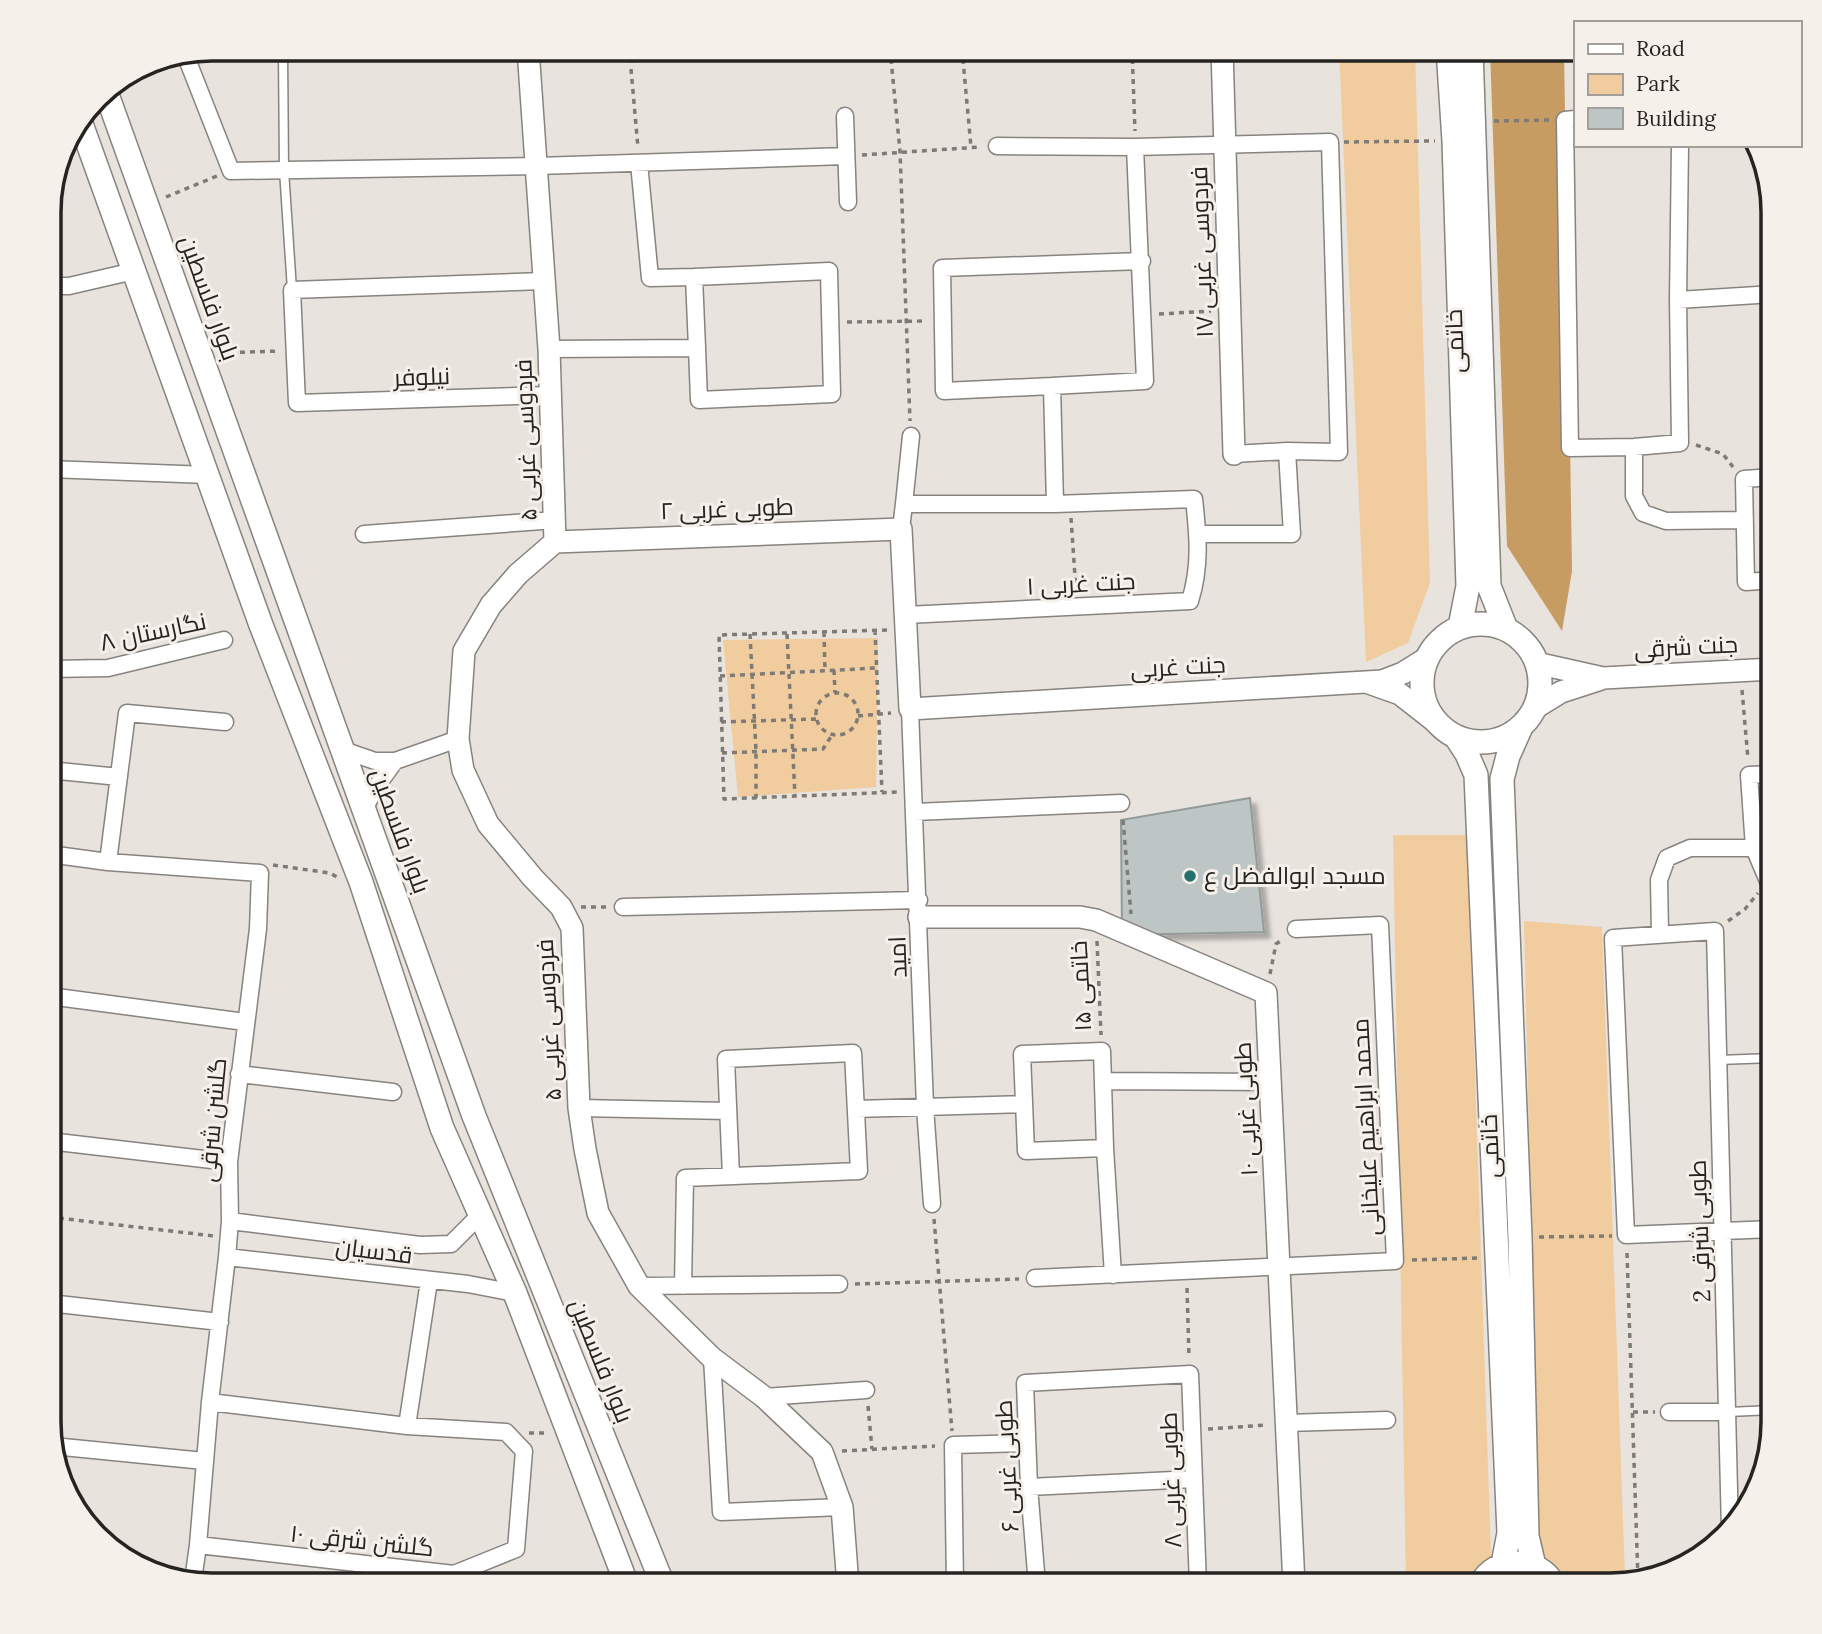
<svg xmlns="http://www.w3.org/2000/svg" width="1822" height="1634" font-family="Lora,Cairo,serif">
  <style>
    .green { fill: #f1cc9e }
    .forest { fill: #c79c63 }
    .building { fill: #bdc6c5; stroke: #939b9a; stroke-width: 2; filter: url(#shadow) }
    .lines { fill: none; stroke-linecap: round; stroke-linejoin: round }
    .service-casing { stroke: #87837e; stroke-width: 11 }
    .minor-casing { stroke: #87837e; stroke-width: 19 }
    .tertiary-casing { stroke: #87837e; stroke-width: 24 }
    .secondary-casing { stroke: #87837e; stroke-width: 26 }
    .path { stroke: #7e7b77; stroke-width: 3.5; stroke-dasharray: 5 5; stroke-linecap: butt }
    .service { stroke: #fff; stroke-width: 8 }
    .minor { stroke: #fff; stroke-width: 16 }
    .tertiary { stroke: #fff; stroke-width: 21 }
    .secondary { stroke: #fff; stroke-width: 23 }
    .poi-dot { fill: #246f70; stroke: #f5f0ea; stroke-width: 2.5 }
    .labels { text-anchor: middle; stroke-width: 6; stroke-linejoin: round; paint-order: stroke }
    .street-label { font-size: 24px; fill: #262422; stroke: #f5f0ea }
    .poi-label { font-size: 24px; fill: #262422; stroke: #f5f0ea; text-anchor: start }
    .rim { fill: none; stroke: #262422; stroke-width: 3.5 }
  </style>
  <defs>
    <filter id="shadow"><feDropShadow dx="6" dy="6" stdDeviation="2" flood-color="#0004"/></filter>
  </defs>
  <rect width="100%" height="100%" fill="#e8e3dd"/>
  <path class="green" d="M 1339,49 L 1415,49 L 1430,583 L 1408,643 L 1366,662 Z
    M 878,638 L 876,787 L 738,797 L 723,640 Z
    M 1393,835 L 1467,835 L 1491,1557 C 1468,1593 1443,1586 1406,1582 Z
    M 1524,921 L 1602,927 L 1625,1579 C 1587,1580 1558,1588 1539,1547 Z"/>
  <path class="forest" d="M 1490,49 L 1564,49 L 1572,571 L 1562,631 L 1507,546 Z"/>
  <path class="building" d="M 1250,798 L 1264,932 L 1122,935 L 1121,820 Z"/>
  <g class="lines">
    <g class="service-casing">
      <path id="service" d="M 283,53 L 284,170 L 292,290
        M 1718,1060 L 1773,1058
        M 1728,1412 L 1773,1410"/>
    </g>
    <g class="minor-casing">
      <path id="minor" d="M 283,49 L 283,53 L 391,49
        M 630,49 L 630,53 L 694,49
        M 185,54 L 231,171 L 537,166 L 846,156
        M 845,116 L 848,202
        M 1575,119 L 1565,120 L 1570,448 L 1634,447 L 1680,443 L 1678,300 L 1773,294
        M 997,146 L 1135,147 L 1330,142 L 1339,452 L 1287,451
        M 639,163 L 650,278 L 694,277
        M 543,281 L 292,290 L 297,403 L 550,395
        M 49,286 L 69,286 L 134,271
        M 1678,300 L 1680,145
        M 549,349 L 697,348 L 694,277 L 829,271 L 832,394 L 699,400 L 697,348
        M 1052,386 L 1145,381 L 1135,147
        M 1634,447 L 1634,496 L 1643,513 L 1666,521 L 1745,520
        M 49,469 L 208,475
        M 904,504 L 911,436
        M 1055,504 L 1052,386 L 944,391 L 942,268 L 1142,261
        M 901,529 L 904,504 L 1055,504 L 1194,499 C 1198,535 1201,566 1190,601 L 906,615
        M 364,534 L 556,520
        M 1197,534 L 1292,534 L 1287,451 L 1234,454
        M 1773,580 L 1746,582 L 1744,479 L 1773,477
        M 49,669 L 108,668 L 224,640
        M 910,709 L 925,1107 L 932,1204
        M 343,750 L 375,761 L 395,761 L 458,739
        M 49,770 L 119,777
        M 365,808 L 374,790 L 395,761
        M 915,812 L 1121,803
        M 49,854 L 108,862 L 260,873 L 258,929 L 229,1162 L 230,1221 L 227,1257 L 210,1402 L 198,1545 L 193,1581
        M 108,862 L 127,713 L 225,722
        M 1773,880 L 1768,881 L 1754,848 L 1749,775 L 1773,774
        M 623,907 L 919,900
        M 1660,934 L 1659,880 L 1667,858 L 1690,848 L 1754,848
        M 49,996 L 245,1022
        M 1102,1051 L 1105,1148 L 1026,1151 L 1022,1054 Z
        M 239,1074 L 393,1092
        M 1103,1081 L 1271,1082
        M 579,1108 L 728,1111
        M 856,1109 L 1024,1104
        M 49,1141 L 229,1162
        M 1105,1148 L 1113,1275
        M 230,1221 L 420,1245 L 451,1244 L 481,1214
        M 227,1257 L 468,1284 L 515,1293
        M 1035,1278 L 1395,1261 L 1380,925 L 1296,929
        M 639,1286 L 839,1284
        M 683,1286 L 685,1178 L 859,1171 L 853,1053 L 726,1059 L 731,1176
        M 49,1303 L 220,1322
        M 712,1358 L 721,1512 L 842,1507
        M 764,1397 L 866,1390
        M 1669,1412 L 1728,1412
        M 1286,1423 L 1387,1420
        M 407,1426 L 429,1281
        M 53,1446 L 204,1461
        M 1029,1487 L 1194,1479
        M 1730,1530 L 1715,931 L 1613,938 L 1626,1235 L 1773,1229
        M 198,1545 L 454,1574 L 516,1549 L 524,1451 L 506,1432 L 407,1426 L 210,1402
        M 955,1585 L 953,1445 L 1027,1443
        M 1037,1585 L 1029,1487 L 1025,1383 L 1190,1374 L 1198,1585"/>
    </g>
    <g class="tertiary-casing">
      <path id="tertiary" d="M 528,49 L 549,349 L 555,542 L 518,574 L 491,605 L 464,651 L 458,739 L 463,770 L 488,824 L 533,878 L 561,907 L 572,928 L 579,1108 L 585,1149 L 598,1213 L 639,1286 L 712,1358 L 764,1397 L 822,1452 L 842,1507 L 848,1585
        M 1222,49 L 1234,454
        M 555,542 L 901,529 L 910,709 L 1382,681 L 1403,673 L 1427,658
        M 1536,663 L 1603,678 L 1773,669
        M 1369,683 L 1400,694 L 1437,723
        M 1535,708 L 1561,692 L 1601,679
        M 919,917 L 1080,917 L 1096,920 L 1266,993 L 1294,1585"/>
    </g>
    <g class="secondary-casing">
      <path id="secondary" d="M 1448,49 L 1454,141 L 1468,586 L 1460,627
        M 1471,49 L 1489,586 L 1506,629
        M 105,89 L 474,1116 L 663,1585
        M 80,121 L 261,625 L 361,882 L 442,1128 L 515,1293 L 627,1585
        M1422 683a59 59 0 1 1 118 0a59 59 0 1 1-118 0Z
        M 1521,727 L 1508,756 L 1502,779 L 1520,1238 L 1527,1536 L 1534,1566
        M 1456,737 L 1467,754 L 1476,775 L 1509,1533 L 1503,1564
        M 1480,1585 C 1495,1555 1539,1556 1554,1585"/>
    </g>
    <path class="path" d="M 890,49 L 900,151 L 910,421
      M 962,49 L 971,147
      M 1132,49 L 1135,131
      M 631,69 L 638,148
      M 1494,121 L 1550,120
      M 1344,142 L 1435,141
      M 862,155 L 980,147
      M 166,197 L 217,176
      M 1159,314 L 1211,311
      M 847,322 L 927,321
      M 220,353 L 279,351
      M 1696,445 L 1723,454 L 1733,467
      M 1071,518 L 1076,591
      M 875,630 L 882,792
      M 887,630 L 719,635 L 724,799 L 898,792
      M 824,632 L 825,671
      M 750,634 L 756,751 L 756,798
      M 787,634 L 795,796
      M 834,670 L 835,693
      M 720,676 L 877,668
      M 1742,690 L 1748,759
      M816 714a21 21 0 1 1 42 0a21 21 0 1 1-42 0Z
      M 858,716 L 891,713
      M 721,722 L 816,719
      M 722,753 L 823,749 L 832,735
      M 1123,820 L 1131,914
      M 273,865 L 330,873 L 337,877
      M 581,907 L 608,907
      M 1728,921 L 1745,909 L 1758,893
      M 1097,941 L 1101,1035
      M 1270,974 L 1276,944 L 1282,940
      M 49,1217 L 214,1236
      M 934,1219 L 952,1431
      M 1539,1237 L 1612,1236
      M 1627,1253 L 1638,1579
      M 1412,1260 L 1478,1258
      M 855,1284 L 1019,1279
      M 1187,1288 L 1189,1358
      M 868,1406 L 872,1449
      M 1633,1412 L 1655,1412
      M 1208,1429 L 1267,1425
      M 529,1433 L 549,1433
      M 842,1451 L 935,1446"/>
    <use href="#service" class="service"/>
    <use href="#minor" class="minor"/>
    <use href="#tertiary" class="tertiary"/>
    <use href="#secondary" class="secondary"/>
  </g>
  <circle class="poi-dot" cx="1190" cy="876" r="7"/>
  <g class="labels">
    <g class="street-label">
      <text transform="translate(1202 252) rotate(-92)" y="8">فردوسی غربی ۱۷</text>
      <text transform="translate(209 298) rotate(70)" y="8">بلوار فلسطین</text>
      <text transform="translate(1455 341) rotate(-92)" y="8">خاتمی</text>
      <text transform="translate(422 377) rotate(-2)" y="8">نیلوفر</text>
      <text transform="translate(526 440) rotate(-92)" y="8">فردوسی غربی ۵</text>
      <text transform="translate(727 509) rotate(-2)" y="8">طوبی غربی ۲</text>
      <text transform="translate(1081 584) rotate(-3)" y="8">جنت غربی ۱</text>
      <text transform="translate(153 632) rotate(-12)" y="8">نگارستان ۸</text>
      <text transform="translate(1686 647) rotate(-3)" y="8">جنت شرقی</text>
      <text transform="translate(1178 667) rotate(-3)" y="8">جنت غربی</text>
      <text transform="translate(400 831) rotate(70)" y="8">بلوار فلسطین</text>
      <text transform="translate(898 957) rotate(-92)" y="8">امید</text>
      <text transform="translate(1081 986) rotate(-93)" y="8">خاتمی ۱۵</text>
      <text transform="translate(549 1020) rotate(-93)" y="8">فردوسی غربی ۵</text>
      <text transform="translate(1246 1109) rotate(-93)" y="8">طوبی غربی ۱۰</text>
      <text transform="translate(213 1120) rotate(-85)" y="8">گلشن شرقی</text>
      <text transform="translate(1366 1127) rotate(-93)" y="8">محمد ابراهیم علیخانی</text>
      <text transform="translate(1490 1146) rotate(-92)" y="8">خاتمی</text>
      <text transform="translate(1700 1231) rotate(-92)" y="8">طوبی شرقی 2</text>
      <text transform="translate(374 1251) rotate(7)" y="8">قدسیان</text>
      <text transform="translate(601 1361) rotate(68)" y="8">بلوار فلسطین</text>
      <text transform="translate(1007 1466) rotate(-93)" y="8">طوبی غربی ۶</text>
      <text transform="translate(1171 1480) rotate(-92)" y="8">طوبی غربی ۸</text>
      <text transform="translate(362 1541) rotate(6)" y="8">گلشن شرقی ۱۰</text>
    </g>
    <g class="poi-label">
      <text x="1204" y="884">مسجد ابوالفضل ع</text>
    </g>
  </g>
  <path d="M0 0H1822V1634H0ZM212 61H1610A151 151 0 0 1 1761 212V1422A151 151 0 0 1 1610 1573H212A151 151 0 0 1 61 1422V212A151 151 0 0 1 212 61Z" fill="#f5f0ea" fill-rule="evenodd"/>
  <path class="rim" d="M212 61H1610A151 151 0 0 1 1761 212V1422A151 151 0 0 1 1610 1573H212A151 151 0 0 1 61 1422V212A151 151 0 0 1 212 61Z"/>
  <rect x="1574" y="21" width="228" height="126" fill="#f5f0ea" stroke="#a29e9a" stroke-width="2"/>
  <rect x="1588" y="44" width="35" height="10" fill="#ffffff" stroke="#a29e9a" stroke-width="2"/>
  <text x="1636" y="56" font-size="21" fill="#262422">Road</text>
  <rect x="1588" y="74" width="35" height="21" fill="#f1cc9e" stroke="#a29e9a" stroke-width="2"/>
  <text x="1636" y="91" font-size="21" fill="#262422">Park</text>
  <rect x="1588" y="108" width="35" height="21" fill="#bdc6c5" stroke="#a29e9a" stroke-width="2"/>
  <text x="1636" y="126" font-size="21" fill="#262422">Building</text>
</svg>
